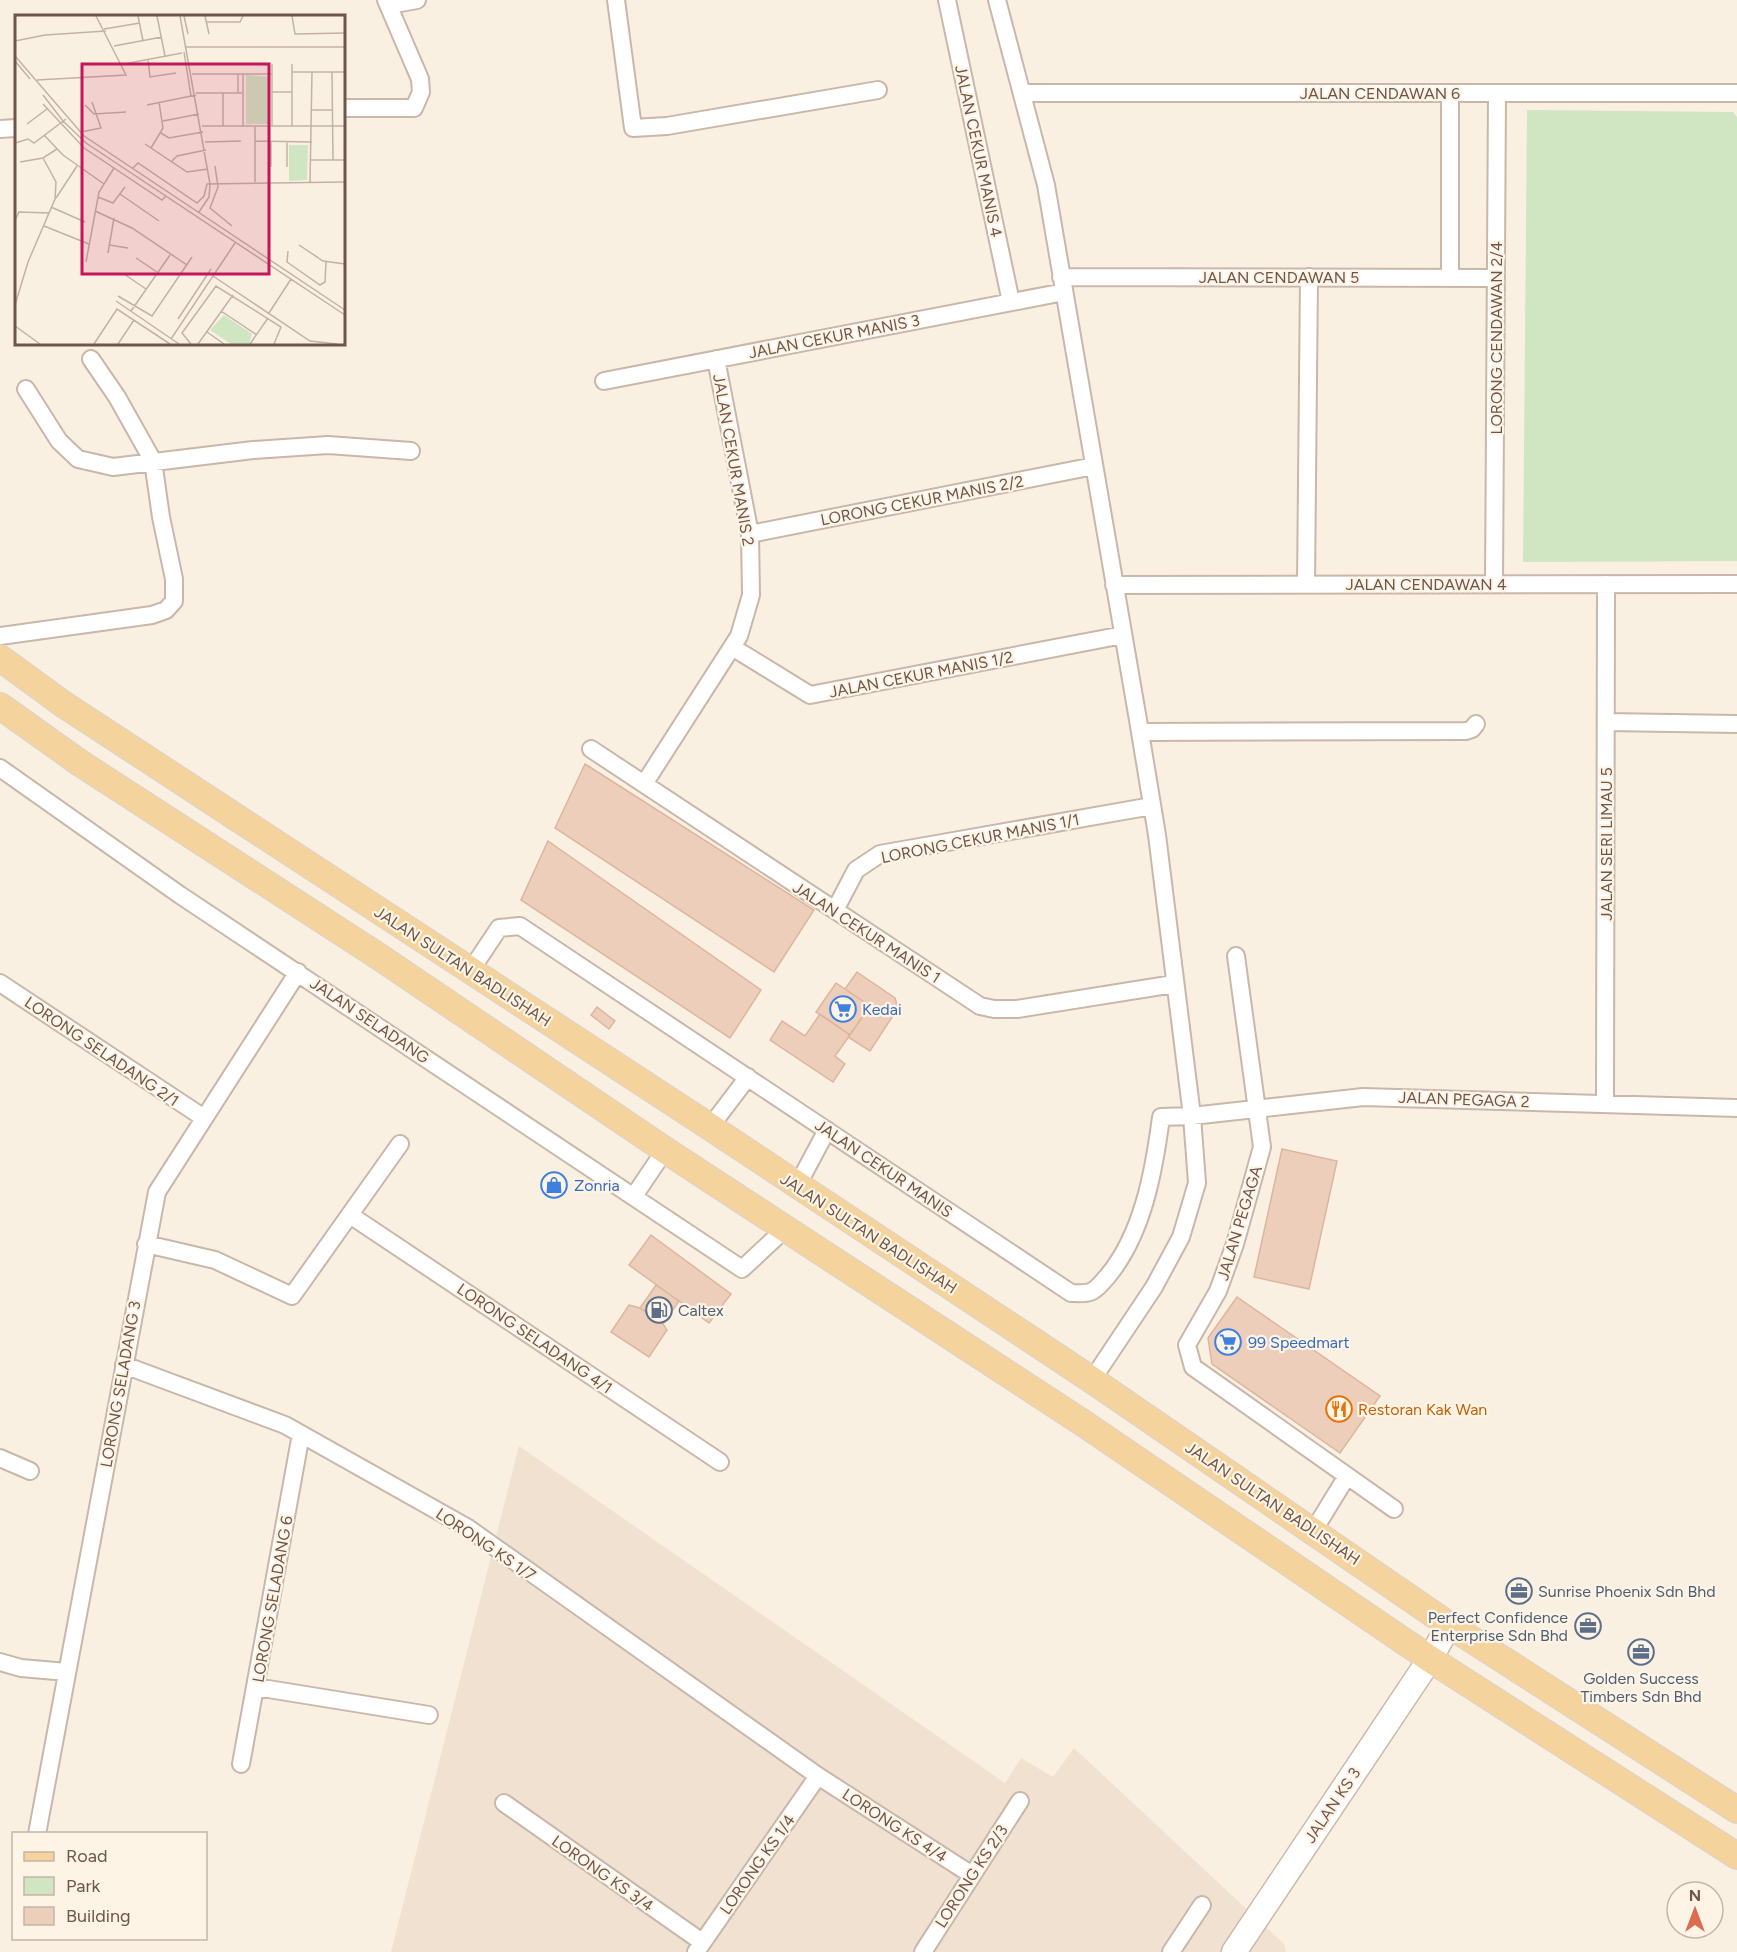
<svg xmlns="http://www.w3.org/2000/svg" width="1737" height="1952" font-family="Figtree,sans-serif">
  <style>
    .residential { fill: #f1e1d0 }
    .green { fill: #d0e5c1 }
    .building { fill: #edcebb; stroke: #deb59c; stroke-width: 1.5 }
    .lines { fill: none; stroke-linecap: round; stroke-linejoin: round }
    .street-casing { stroke: #c9b7a9; stroke-width: 20 }
    .secondary-casing { stroke: #ceb9a9; stroke-width: 27 }
    .primary-casing { stroke: #d9d3d0; stroke-width: 28 }
    .street { stroke: #fff; stroke-width: 16 }
    .secondary { stroke: #fff; stroke-width: 24 }
    .primary { stroke: #f4d39d; stroke-width: 26 }
    .labels { text-anchor: middle; stroke-width: 4.5; stroke-linejoin: round; paint-order: stroke }
    .street-label { font-size: 16px; fill: #6e564a; stroke: #fdf4e6 }
    .shop-label { font-size: 16px; fill: #366cbe; stroke: #fdf4e6; text-anchor: start }
    .service-label { font-size: 16px; fill: #4e5e75; stroke: #fdf4e6; text-anchor: start }
    .food-label { font-size: 16px; fill: #c56008; stroke: #fdf4e6; text-anchor: start }
    .inset-road { fill: none; stroke: #c2b2a5; stroke-width: 1.5 }
    .view { fill: #c2185b; fill-opacity: 0.15; stroke: #c2185b; stroke-width: 3 }
    .inset-edge { fill: none; stroke: #6e564a; stroke-width: 3 }
  </style>
  <rect width="100%" height="100%" fill="#faf0e1"/>
  <path class="residential" d="M 519,1446 L 1005,1783 L 1021,1758 L 1053,1777 L 1074,1748 L 1284,1944 L 1286,1952 L 391,1952 Z"/>
  <path class="green" d="M 1527,110 L 1733,112 L 1737,117 L 1737,561 L 1523,562 Z"/>
  <path class="building" d="M 585,764 L 814,910 L 774,972 L 555,828 Z
    M 548,841 L 761,990 L 730,1038 L 521,900 Z
    M 857,972 L 895,998 L 898,1008 L 870,1051 L 848,1037 L 870,1006 L 845,989 Z
    M 836,983 L 870,1006 L 850,1035 L 816,1012 Z
    M 597,1007 L 615,1021 L 609,1029 L 591,1015 Z
    M 820,1014 L 850,1035 L 835,1056 L 845,1064 L 833,1082 L 770,1040 L 782,1021 L 805,1036 Z
    M 1282,1149 L 1337,1161 L 1309,1289 L 1254,1277 Z
    M 651,1235 L 731,1294 L 709,1323 L 629,1265 Z
    M 656,1285 L 679,1301 L 663,1324 L 640,1308 Z
    M 1237,1297 L 1380,1396 L 1340,1453 L 1212,1364 L 1208,1338 Z
    M 629,1305 L 640,1308 L 663,1324 L 667,1330 L 649,1357 L 611,1332 Z"/>
  <g class="lines">
    <g class="street-casing">
      <path id="street" d="M 616,0 L 633,128 L 667,126 L 878,90
        M 947,0 L 1011,302
        M 997,0 L 1046,185 L 1138,720 L 1157,835 L 1192,1116 L 1197,1183 L 1181,1237 L 1154,1287 L 1092,1380
        M 389,5 L 417,0
        M 1022,93 L 1737,93
        M 1450,93 L 1450,278
        M 344,108 L 414,108 L 421,92 L 420,79 L 386,0
        M 0,129 L 16,128
        M 1061,277 L 1496,278
        M 604,381 L 1064,292
        M 26,389 L 59,441 L 78,459 L 113,467 L 253,450 L 328,445 L 411,451
        M 750,534 L 1094,466
        M 1306,584 L 1309,277
        M 1494,584 L 1497,93
        M 1114,585 L 1737,584
        M 0,636 L 152,615 L 166,610 L 174,601 L 174,579 L 161,517 L 153,461 L 117,397 L 91,359
        M 732,647 L 810,695 L 1123,635
        M 1606,722 L 1737,724
        M 1140,732 L 1466,731 L 1472,729 L 1476,724
        M 591,749 L 980,1006 L 994,1009 L 1017,1009 L 1174,984
        M 0,768 L 180,895 L 742,1269 L 785,1229
        M 644,784 L 739,636 L 751,595 L 750,534 L 716,359
        M 835,910 L 856,870 L 880,854 L 1152,806
        M 1236,956 L 1262,1147 L 1235,1244 L 1218,1291 L 1187,1345 L 1193,1367 L 1394,1509
        M 471,970 L 499,928 L 520,926 L 1071,1293 C 1077,1293 1085,1294 1090,1292 C 1097,1290 1102,1282 1107,1277 C 1143,1234 1154,1171 1161,1117 L 1192,1116 L 1363,1097 L 1737,1108
        M 0,983 L 204,1118
        M 1605,1103 L 1606,584
        M 710,1127 L 748,1077
        M 797,1186 L 827,1130
        M 634,1196 L 665,1150
        M 350,1215 L 720,1462
        M 146,1244 L 215,1260 L 292,1296 L 400,1144
        M 124,1365 L 285,1425 L 468,1528 L 818,1776 L 972,1875
        M 0,1458 L 30,1471
        M 1314,1530 L 1347,1476
        M 0,1662 L 21,1668 L 67,1672
        M 256,1687 L 429,1715
        M 241,1764 L 301,1434
        M 504,1803 L 702,1942
        M 37,1834 L 157,1192 L 298,972
        M 696,1952 L 818,1776
        M 923,1952 L 1020,1801
        M 1171,1952 L 1202,1905"/>
    </g>
    <g class="secondary-casing">
      <path id="secondary" d="M 1234,1952 L 1430,1659 L 1449,1625"/>
    </g>
    <g class="primary-casing">
      <path id="primary" d="M 0,658 L 63,704 L 710,1127 L 1092,1380 L 1449,1625 L 1737,1810
        M 0,706 L 80,763 L 378,956 L 665,1150 L 1083,1423 L 1430,1659 L 1737,1856"/>
    </g>
    <use href="#street" class="street"/>
    <use href="#secondary" class="secondary"/>
    <use href="#primary" class="primary"/>
  </g>
  <defs>
    <g id="supermarket-ring" transform="scale(1.35)"><circle r="9.5" fill="#fdf4e6" stroke="#3f7fe0" stroke-width="1.5"/><path d="M-6-5.5h2.5l.6 2H6L4.5 2H-2.5L-4.4-4H-6ZM-1.5 3.2a1.3 1.3 0 1 0 .1 0ZM3 3.2a1.3 1.3 0 1 0 .1 0Z" fill="#3f7fe0"/></g>
    <g id="shop-ring" transform="scale(1.35)"><circle r="9.5" fill="#fdf4e6" stroke="#3f7fe0" stroke-width="1.5"/><path d="M-5-2.5h2.3a2.7 3.5 0 0 1 5.4 0H5L5.5 6h-11ZM-1.5-2.5h3a1.5 2.3 0 0 0-3 0Z" fill="#3f7fe0"/></g>
    <g id="fuel-ring" transform="scale(1.35)"><circle r="9.5" fill="#fdf4e6" stroke="#5c6f8a" stroke-width="1.5"/><path d="M-5.5-6h7V0h2V4h1.3V-2.5L3-4.5l.8-.8L6-3V5H2.5V1h-1V6h-7ZM-4.2-4.7v3.2H.2V-4.7Z" fill="#5c6f8a"/></g>
    <g id="restaurant-ring" transform="scale(1.35)"><circle r="9.5" fill="#fdf4e6" stroke="#e8710a" stroke-width="1.5"/><path d="M-5-6h1v4h1v-4h1v4h1v-4h1v5L-1.5 .5V6h-2V.5L-5-1ZM5-6V6H3V1.5H1.5Q1.5-4 5-6Z" fill="#e8710a"/></g>
    <g id="office-ring" transform="scale(1.35)"><circle r="9.5" fill="#fdf4e6" stroke="#5c6f8a" stroke-width="1.5"/><path d="M-6-3h4V-5.5h4V-3h4V5H-6ZM-1-4.5V-3h2v-1.5ZM-6 0V1H6V0Z" fill="#5c6f8a"/></g>
  </defs>
  <g fill-rule="evenodd">
    <use href="#supermarket-ring" x="843" y="1009"/>
    <use href="#shop-ring" x="554" y="1185"/>
    <use href="#fuel-ring" x="659" y="1310"/>
    <use href="#supermarket-ring" x="1228" y="1342"/>
    <use href="#restaurant-ring" x="1339" y="1409"/>
    <use href="#office-ring" x="1519" y="1591"/>
    <use href="#office-ring" x="1588" y="1626"/>
    <use href="#office-ring" x="1641" y="1652"/>
  </g>
  <g class="labels">
    <g class="street-label">
      <text x="1380" y="99">JALAN CENDAWAN 6</text>
      <text transform="translate(979 151) rotate(78)" y="6">JALAN CEKUR MANIS 4</text>
      <text x="1279" y="283">JALAN CENDAWAN 5</text>
      <text transform="translate(834 336) rotate(-11)" y="6">JALAN CEKUR MANIS 3</text>
      <text transform="translate(1496 338) rotate(-90)" y="6">LORONG CENDAWAN 2/4</text>
      <text transform="translate(734 460) rotate(80)" y="6">JALAN CEKUR MANIS 2</text>
      <text transform="translate(922 500) rotate(-11)" y="6">LORONG CEKUR MANIS 2/2</text>
      <text x="1426" y="590">JALAN CENDAWAN 4</text>
      <text transform="translate(921 674) rotate(-11)" y="6">JALAN CEKUR MANIS 1/2</text>
      <text transform="translate(980 838) rotate(-11)" y="6">LORONG CEKUR MANIS 1/1</text>
      <text transform="translate(1606 844) rotate(-90)" y="6">JALAN SERI LIMAU 5</text>
      <text transform="translate(867 932) rotate(33)" y="6">JALAN CEKUR MANIS 1</text>
      <text transform="translate(463 966) rotate(33)" y="6">JALAN SULTAN BADLISHAH</text>
      <text transform="translate(370 1020) rotate(34)" y="6">JALAN SELADANG</text>
      <text transform="translate(102 1051) rotate(34)" y="6">LORONG SELADANG 2/1</text>
      <text transform="translate(1464 1099) rotate(2)" y="6">JALAN PEGAGA 2</text>
      <text transform="translate(884 1168) rotate(34)" y="6">JALAN CEKUR MANIS</text>
      <text transform="translate(1239 1223) rotate(-73)" y="6">JALAN PEGAGA</text>
      <text transform="translate(869 1233) rotate(33)" y="6">JALAN SULTAN BADLISHAH</text>
      <text transform="translate(535 1338) rotate(34)" y="6">LORONG SELADANG 4/1</text>
      <text transform="translate(120 1384) rotate(-80)" y="6">LORONG SELADANG 3</text>
      <text transform="translate(1273 1503) rotate(34)" y="6">JALAN SULTAN BADLISHAH</text>
      <text transform="translate(486 1544) rotate(34)" y="6">LORONG KS 1/7</text>
      <text transform="translate(272 1599) rotate(-80)" y="6">LORONG SELADANG 6</text>
      <text transform="translate(1332 1805) rotate(-56)" y="6">JALAN KS 3</text>
      <text transform="translate(895 1825) rotate(33)" y="6">LORONG KS 4/4</text>
      <text transform="translate(757 1864) rotate(-55)" y="6">LORONG KS 1/4</text>
      <text transform="translate(603 1873) rotate(35)" y="6">LORONG KS 3/4</text>
      <text transform="translate(971 1876) rotate(-57)" y="6">LORONG KS 2/3</text>
    </g>
    <g class="shop-label">
      <text x="862" y="1015">Kedai</text>
      <text x="574" y="1191">Zonria</text>
      <text x="1248" y="1348">99 Speedmart</text>
    </g>
    <g class="service-label">
      <text x="678" y="1316">Caltex</text>
      <text x="1538" y="1597">Sunrise Phoenix Sdn Bhd</text>
      <text x="1568" y="1623" text-anchor="end">Perfect Confidence<tspan x="1568" dy="18">Enterprise Sdn Bhd</tspan></text>
      <text x="1641" y="1684" text-anchor="middle">Golden Success<tspan x="1641" dy="18">Timbers Sdn Bhd</tspan></text>
    </g>
    <g class="food-label">
      <text x="1358" y="1415">Restoran Kak Wan</text>
    </g>
  </g>
  <g transform="translate(15 15)">
    <rect width="330" height="330" fill="#faf0e1"/>
    <path d="M 231,60 L 255,62 L 254,109 L 231,109 ZM 274,130 L 293,130 L 292,165 L 274,166 ZM 209,300 L 237,319 L 234,329 L 216,329 L 195,315 Z" fill="#d0e5c1"/>
    <path class="inset-road" d="M 123,1 L 128,26M 142,1 L 150,41M 165,1 L 195,169 L 194,182 L 184,197M 169,1 L 173,19M 190,1 L 194,19M 277,1 L 280,19 L 330,18M 191,7 L 225,7 L 228,1M 89,14 L 125,8M 0,26 L 30,20 L 91,16M 99,31 L 147,22M 170,32 L 330,32M 169,37 L 176,81M 0,41 L 69,121 L 330,295M 133,44 L 135,62 L 161,58M 0,46 L 15,64M 109,49 L 167,38M 257,49 L 257,111M 277,49 L 277,111M 277,57 L 330,57M 317,57 L 318,145M 177,59 L 257,59M 223,59 L 223,78M 22,65 L 111,60 L 81,1M 257,77 L 277,77M 181,78 L 227,78M 28,80 L 48,106 L 71,128 L 330,300M 28,89 L 69,133 L 147,185 L 151,181M 70,90 L 79,99 L 111,97M 132,90 L 181,80M 297,95 L 317,95M 148,106 L 184,99M 12,109 L 32,94M 187,111 L 330,111M 208,111 L 208,78M 228,111 L 228,59M 66,117 L 86,113 L 77,87M 146,118 L 154,123 L 188,117M 29,120 L 48,140 L 89,169M 240,126 L 297,127M 190,127 L 226,126M 0,128 L 13,124 L 19,128 L 51,104M 130,129 L 172,157 L 193,154M 136,133 L 148,113 L 144,87M 296,145 L 330,145M 157,146 L 162,141 L 191,135M 5,147 L 28,143 L 42,134M 200,151 L 203,172 L 195,193 L 217,211M 256,152 L 256,126M 272,152 L 272,127M 118,153 L 123,148 L 182,188 L 189,181 L 192,169 L 330,167M 240,167 L 240,112M 295,167 L 297,57M 105,179 L 144,206M 83,182 L 98,188 L 110,172M 41,183 L 62,151M 36,192 L 70,207M 80,196 L 117,213 L 172,250M 0,205 L 4,197 L 34,198M 29,211 L 74,229M 94,230 L 113,233M 284,230 L 308,246 L 330,249M 273,236 L 272,247 L 305,270 L 310,267 L 311,247M 93,238 L 99,203M 121,243 L 142,257M 71,247 L 84,177 L 99,153M 330,250 L 330,279M 109,259 L 131,274M 198,261 L 295,326 L 322,329M 103,281 L 137,301 L 177,242M 101,286 L 164,329M 0,290 L 13,247 L 40,184 L 41,167 L 28,143M 116,296 L 155,240M 206,296 L 242,320M 254,298 L 276,264M 163,304 L 196,254M 0,311 L 25,329M 192,317 L 209,329M 156,324 L 220,228M 79,329 L 102,294 L 155,329M 103,329 L 119,305M 176,329 L 167,318 L 201,271 L 266,312 L 259,329M 183,329 L 218,280M 235,329 L 253,303"/>
    <path class="view" d="M 67,49 L 254,49 L 254,259 L 67,259 Z"/>
    <rect width="330" height="330" class="inset-edge"/>
  </g>
  <rect x="12" y="1832" width="195" height="108" fill="#fdf4e6" stroke="#c4b5a8" stroke-width="1.5"/>
  <rect x="24" y="1852" width="30" height="9" fill="#f4d39d" stroke="#c4b5a8" stroke-width="1.5"/>
  <text x="66" y="1862" font-size="18" fill="#6e564a">Road</text>
  <rect x="24" y="1877" width="30" height="18" fill="#d0e5c1" stroke="#c4b5a8" stroke-width="1.5"/>
  <text x="66" y="1892" font-size="18" fill="#6e564a">Park</text>
  <rect x="24" y="1907" width="30" height="18" fill="#edcebb" stroke="#c4b5a8" stroke-width="1.5"/>
  <text x="66" y="1922" font-size="18" fill="#6e564a">Building</text>
  <g transform="translate(1695 1910)"><circle r="28" fill="#fdf4e6" stroke="#c4b5a8" stroke-width="1.5"/>
  <path d="M0-4.5L10 22L0 15L-10 22Z" fill="#db6c4f"/>
  <text y="-9" font-size="16" font-weight="bold" text-anchor="middle" fill="#6e564a">N</text>
  </g>
</svg>
